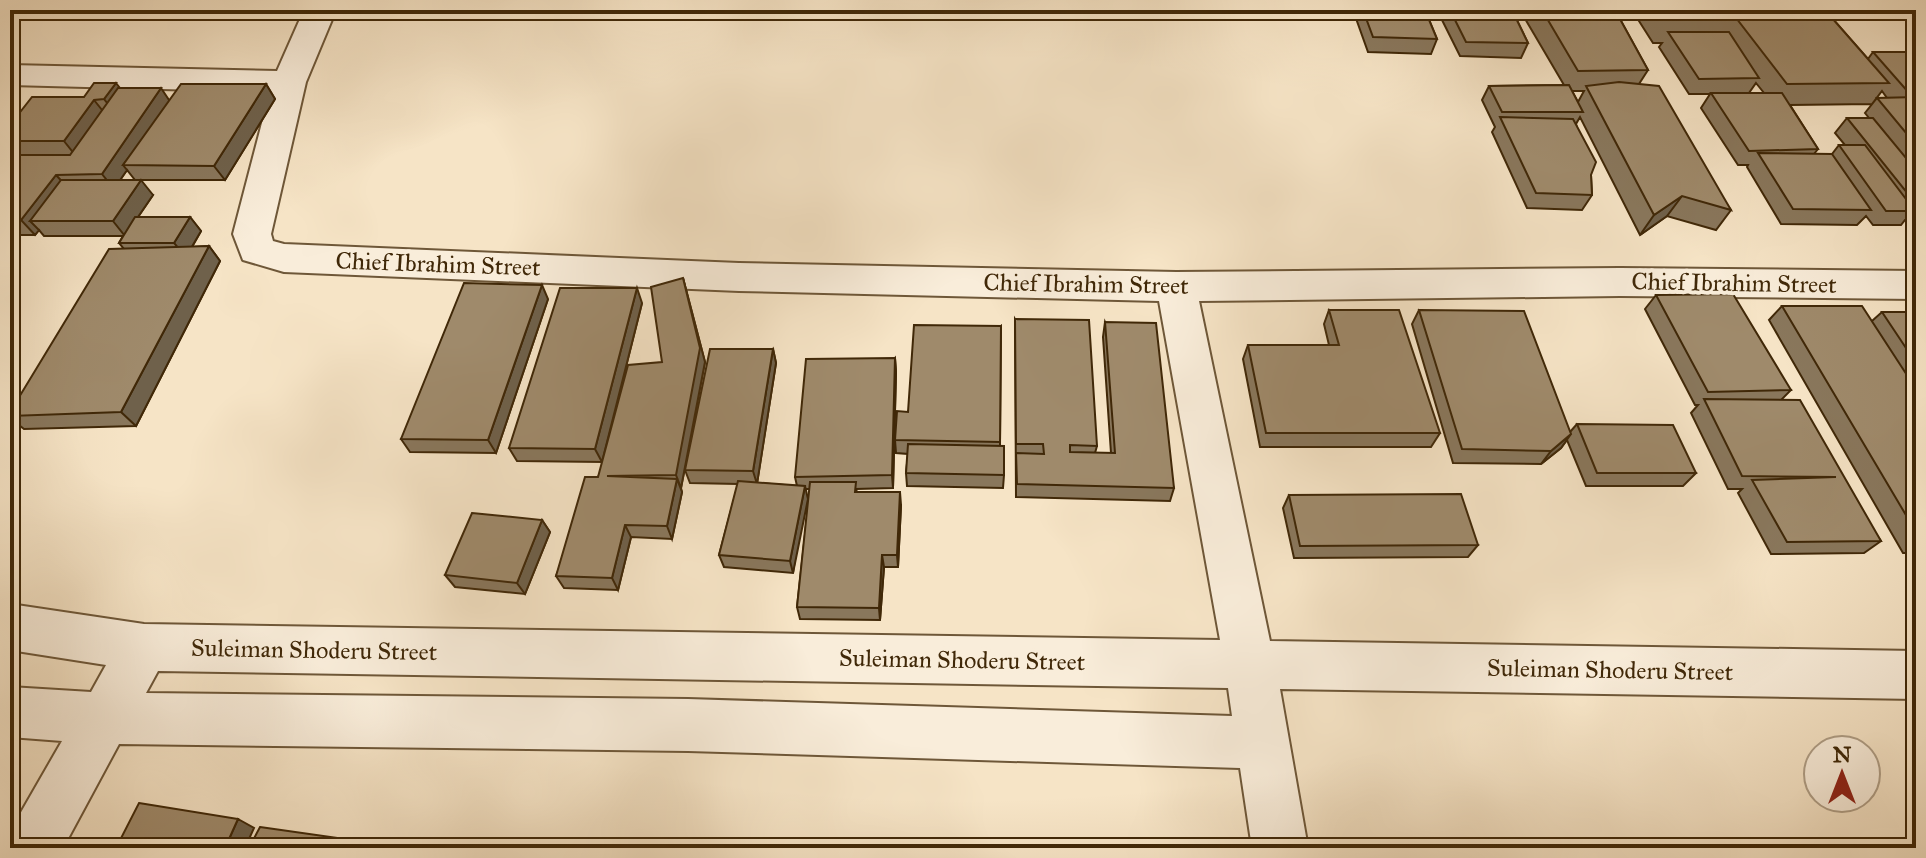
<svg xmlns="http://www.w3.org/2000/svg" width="1926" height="858" font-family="'IM FELL Great Primer',serif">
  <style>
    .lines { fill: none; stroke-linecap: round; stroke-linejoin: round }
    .minor-casing { stroke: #6e5738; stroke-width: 4 }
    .minor { fill: #f9edda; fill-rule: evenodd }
    .wall { fill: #89775c; stroke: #402808; stroke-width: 2; fill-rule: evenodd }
    .shaded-wall { fill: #6f614b; stroke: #402808; stroke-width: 2 }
    .building { fill: #9f8a6b; stroke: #402808; stroke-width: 2 }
    .labels { text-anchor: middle; stroke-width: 8; stroke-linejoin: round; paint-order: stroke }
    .street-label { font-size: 24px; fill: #402808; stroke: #f9edda }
  </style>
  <rect width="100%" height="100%" fill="#f6e4c6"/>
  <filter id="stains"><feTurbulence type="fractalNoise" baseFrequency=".0025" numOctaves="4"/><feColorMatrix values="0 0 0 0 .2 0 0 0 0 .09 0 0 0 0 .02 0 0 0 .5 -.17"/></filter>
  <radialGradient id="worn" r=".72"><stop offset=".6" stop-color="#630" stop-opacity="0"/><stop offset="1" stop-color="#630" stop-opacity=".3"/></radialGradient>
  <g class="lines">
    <g class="minor-casing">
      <path id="minor" d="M 304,10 L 336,10 L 306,82 L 271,234 L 273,241 L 284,244 L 739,263 L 1176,272 L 1620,268 L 1916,271 L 1916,299 L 1620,296 L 1199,301 L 1270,641 L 1916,651 L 1916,699 L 1280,689 L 1308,848 L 1252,848 L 1240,768 L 688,751 L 119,744 L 63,848 L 10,848 L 12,828 L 62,741 L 10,737 L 10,687 L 91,692 L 106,665 L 10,650 L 10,604 L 144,624 L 1220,640 L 1159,301 L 739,291 L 284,272 L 243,260 L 233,234 L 270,92 L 10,85 L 10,65 L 277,71 ZM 158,671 L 1228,688 L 1232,716 L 688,699 L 146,693 Z"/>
    </g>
    <use href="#minor" class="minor"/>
  </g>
  <path class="wall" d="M 1353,10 L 1425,10 L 1437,39 L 1431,54 L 1368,52 Z
    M 1437,10 L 1512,10 L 1528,43 L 1521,58 L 1460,56 Z
    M 1527,10 L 1615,10 L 1648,70 L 1639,84 L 1731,210 L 1716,230 L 1667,216 L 1640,235 L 1580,117 L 1576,124 L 1591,175 L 1592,195 L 1582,210 L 1527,208 L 1492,132 L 1495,127 L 1482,100 L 1489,86 L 1564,85 L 1524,17 ZM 1572,91 L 1584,91 L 1578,102 Z
    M 1632,10 L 1825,10 L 1868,59 L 1873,52 L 1916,52 L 1916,220 L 1905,220 L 1901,225 L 1873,225 L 1866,216 L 1857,225 L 1781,224 L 1747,167 L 1748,165 L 1738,165 L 1701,108 L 1710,94 L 1689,94 L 1659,47 L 1662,43 L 1653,43 ZM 1756,83 L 1764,93 L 1749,93 ZM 1882,91 L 1887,98 L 1877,98 L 1865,113 L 1869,118 L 1847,118 L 1835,133 L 1845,145 L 1839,145 L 1832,154 L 1814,154 L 1818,149 L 1790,105 L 1872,104 Z
    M 1916,15 L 1916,25 L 1912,20 Z
    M 266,84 L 275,99 L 225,180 L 135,180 L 127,170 L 120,180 L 153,195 L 138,217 L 190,217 L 201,231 L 192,247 L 209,246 L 220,261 L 136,426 L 24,429 L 10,418 L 10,416 L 124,249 L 119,243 L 123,236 L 44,236 L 39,230 L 35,235 L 10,235 L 10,125 L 84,97 L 121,88 L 169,100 Z
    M 683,278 L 705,362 L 681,488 L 682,492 L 672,539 L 631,537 L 618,590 L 564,588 L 556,576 L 598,477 L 662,362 Z
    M 1656,295 L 1791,390 L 1781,400 L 1881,541 L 1864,553 L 1771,554 L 1738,493 L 1742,489 L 1728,489 L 1691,413 L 1698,405 L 1695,405 L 1645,309 Z
    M 548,299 L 496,453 L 410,452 L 401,439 Z
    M 642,303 L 602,462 L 517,461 L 509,448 Z
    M 1782,306 L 1872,321 L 1882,312 L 1916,312 L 1916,553 L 1903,553 L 1769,320 Z
    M 1329,310 L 1440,433 L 1431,447 L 1260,447 L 1243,359 L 1248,345 L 1329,345 L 1324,324 Z
    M 1419,310 L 1570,432 L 1577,424 L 1696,473 L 1683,486 L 1586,486 L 1567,440 L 1561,448 L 1541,464 L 1453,463 L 1412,324 Z
    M 1015,319 L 1097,446 L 1095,453 L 1111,453 L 1103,337 L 1105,322 L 1174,488 L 1170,501 L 1016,497 Z
    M 1001,326 L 1000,445 L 1004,475 L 1003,488 L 907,486 L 906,473 L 908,454 L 896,453 L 895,440 L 908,412 Z
    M 773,349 L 776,363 L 757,483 L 797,486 L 795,477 L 895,358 L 896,372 L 893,488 L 856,489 L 857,492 L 901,505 L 898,567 L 884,567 L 880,620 L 800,619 L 797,607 L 810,489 L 806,489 L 793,573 L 724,567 L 719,555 L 738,484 L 690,483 L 685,470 Z
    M 1289,495 L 1478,545 L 1468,557 L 1294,558 L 1283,508 Z
    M 542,520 L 550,532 L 525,594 L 455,587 L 445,575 Z"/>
  <path class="shaded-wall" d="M 116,83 L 128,98 L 116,114 L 104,99 Z
    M 266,84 L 275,99 L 225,180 L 214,166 Z
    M 161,88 L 171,103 L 123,165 L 127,170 L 114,189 L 102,174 Z
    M 94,100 L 106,115 L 76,156 L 64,141 Z
    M 56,175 L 69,189 L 30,221 L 39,230 L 35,235 L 21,220 Z
    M 141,180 L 153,195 L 125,236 L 113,221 Z
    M 1682,196 L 1667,216 L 1640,235 L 1654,215 Z
    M 190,217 L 201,231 L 186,257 L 174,243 Z
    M 209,246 L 220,261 L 136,426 L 121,412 Z
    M 683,278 L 705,362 L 681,488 L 676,475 Z
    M 542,285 L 548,299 L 496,453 L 488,440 Z
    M 637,288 L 642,303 L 602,462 L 595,449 Z
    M 773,349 L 776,363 L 757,484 L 753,471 Z
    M 895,358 L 896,372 L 893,488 L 892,475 Z
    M 1571,434 L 1561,448 L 1541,464 L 1551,451 Z
    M 677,479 L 682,492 L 672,539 L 667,526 Z
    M 805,486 L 808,499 L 793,573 L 790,561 Z
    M 900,492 L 901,505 L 898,567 L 897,555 Z
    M 542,520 L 550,532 L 525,594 L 517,583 Z
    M 625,525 L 631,537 L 618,590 L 612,578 Z
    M 882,555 L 884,567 L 880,620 L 879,608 Z
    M 238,819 L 254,828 L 245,848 L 225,848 Z
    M 373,843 L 382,848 L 371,848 Z"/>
  <path class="building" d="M 1363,10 L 1425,10 L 1437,39 L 1373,37 Z
    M 1450,10 L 1512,10 L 1528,43 L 1466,42 Z
    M 1542,10 L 1615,10 L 1648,70 L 1578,71 Z
    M 1662,10 L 1713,10 L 1720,20 L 1667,18 Z
    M 1730,10 L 1825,10 L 1889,83 L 1787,84 Z
    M 1668,32 L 1729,32 L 1759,78 L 1699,79 Z
    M 1873,52 L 1916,52 L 1916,93 L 1909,93 Z
    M 1619,82 L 1659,86 L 1731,210 L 1682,196 L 1654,215 L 1586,86 Z
    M 94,83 L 116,83 L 104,99 L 94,100 L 64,141 L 10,141 L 10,125 L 32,97 L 84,97 Z
    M 181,84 L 266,84 L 214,166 L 123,165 Z
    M 1569,85 L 1583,112 L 1502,112 L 1489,86 Z
    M 118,88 L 161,88 L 102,174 L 56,175 L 21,220 L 10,220 L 10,155 L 70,155 Z
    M 1711,93 L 1782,93 L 1818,149 L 1749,151 Z
    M 1916,97 L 1916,145 L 1877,98 Z
    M 1500,117 L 1573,119 L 1596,162 L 1591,175 L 1592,195 L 1536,193 Z
    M 1847,118 L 1873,118 L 1916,170 L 1916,204 Z
    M 1839,145 L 1865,145 L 1915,211 L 1886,211 Z
    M 1758,153 L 1832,154 L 1871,210 L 1793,209 Z
    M 61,180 L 141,180 L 113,221 L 30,221 Z
    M 135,217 L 190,217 L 174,243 L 119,243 Z
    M 209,246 L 121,412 L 10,416 L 10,412 L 109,249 Z
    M 683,278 L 700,348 L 676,475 L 607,476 L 677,479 L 667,526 L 625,525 L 612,578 L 556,576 L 585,477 L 598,477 L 628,365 L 662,362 L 651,287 Z
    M 464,283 L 542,285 L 488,440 L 401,439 Z
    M 560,288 L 637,288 L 595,449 L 509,448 Z
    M 1733,294 L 1791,390 L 1708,392 L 1656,295 Z
    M 1782,306 L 1862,306 L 1916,389 L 1916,532 Z
    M 1329,310 L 1399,310 L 1440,433 L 1266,433 L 1248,345 L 1339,345 Z
    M 1419,310 L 1524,311 L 1571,434 L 1551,451 L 1462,449 Z
    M 1882,312 L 1916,312 L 1916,363 Z
    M 1015,319 L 1089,320 L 1097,446 L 1070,445 L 1070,452 L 1115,453 L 1105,322 L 1156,323 L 1174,488 L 1017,484 L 1016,453 L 1044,454 L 1043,444 L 1016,444 Z
    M 914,325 L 1001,326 L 1000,442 L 895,440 L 897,411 L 908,412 Z
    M 710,349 L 773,349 L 753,471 L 685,470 Z
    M 895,358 L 892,475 L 795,477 L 806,359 Z
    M 1704,399 L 1800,400 L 1881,541 L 1787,542 L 1752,480 L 1836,477 L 1742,476 Z
    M 1577,424 L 1673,425 L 1696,473 L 1597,473 Z
    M 908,444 L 1004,446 L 1004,475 L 906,473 Z
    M 738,481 L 805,486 L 790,561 L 719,555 Z
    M 810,482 L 856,482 L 855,492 L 900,492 L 897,555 L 882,555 L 879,608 L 797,607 Z
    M 1461,494 L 1478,545 L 1300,546 L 1289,495 Z
    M 472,513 L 542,520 L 517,583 L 445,575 Z
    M 139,803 L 238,819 L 225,848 L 116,848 Z
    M 260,827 L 373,843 L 371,848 L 249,848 Z"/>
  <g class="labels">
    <g class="street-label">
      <text transform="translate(438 264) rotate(2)" y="8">Chief Ibrahim Street</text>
      <text transform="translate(1734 283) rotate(1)" y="8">Chief Ibrahim Street</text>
      <text transform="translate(1086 284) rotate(1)" y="8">Chief Ibrahim Street</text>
      <text transform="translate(314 650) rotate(1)" y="8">Suleiman Shoderu Street</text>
      <text transform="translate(962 660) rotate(1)" y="8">Suleiman Shoderu Street</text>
      <text transform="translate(1610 670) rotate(1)" y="8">Suleiman Shoderu Street</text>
    </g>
  </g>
  <rect width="1926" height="858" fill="none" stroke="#f6e4c6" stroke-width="40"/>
  <rect x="12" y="12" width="1902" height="834" fill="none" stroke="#402808" stroke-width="4"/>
  <rect x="20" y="20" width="1886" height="818" fill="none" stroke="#402808" stroke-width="2"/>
  <g transform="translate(1842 774)"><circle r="38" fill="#f9edda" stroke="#af9e86" stroke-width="2"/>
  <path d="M0-6L14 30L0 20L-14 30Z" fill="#8f2418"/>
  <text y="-12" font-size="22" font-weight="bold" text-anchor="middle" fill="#402808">N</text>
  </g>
  <rect width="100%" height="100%" filter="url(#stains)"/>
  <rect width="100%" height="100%" fill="url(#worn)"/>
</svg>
